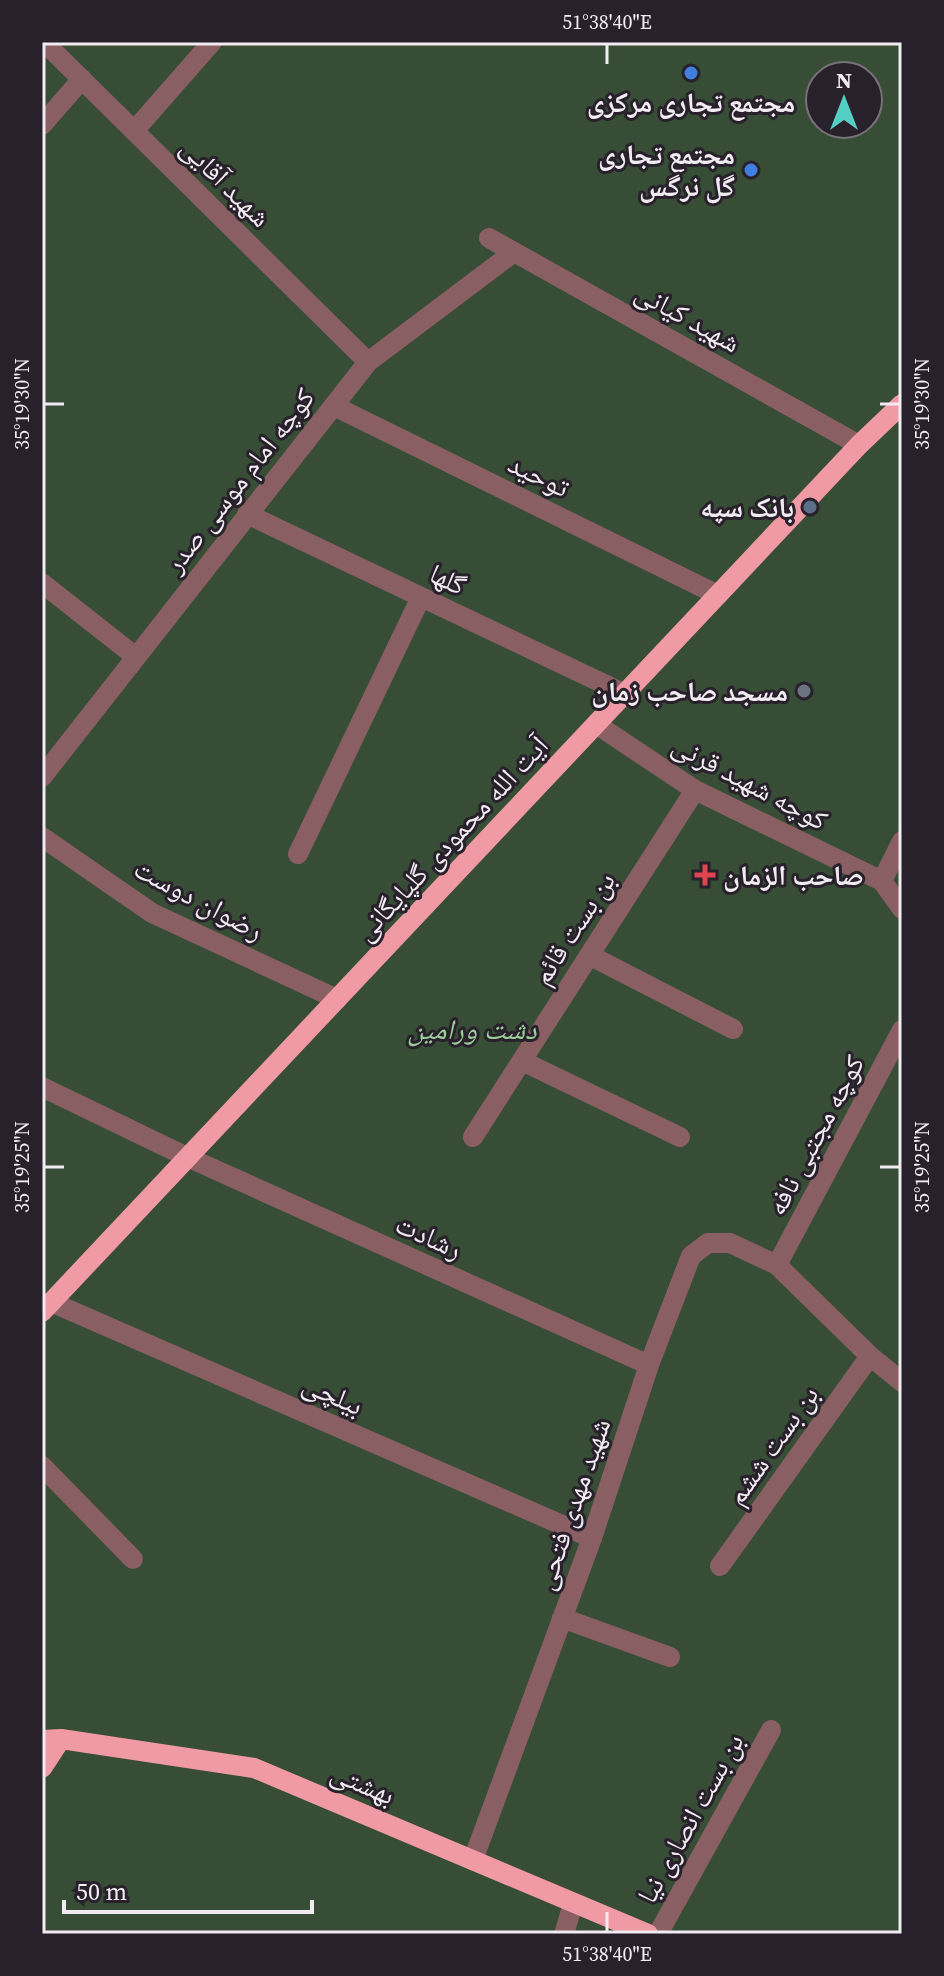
<svg xmlns="http://www.w3.org/2000/svg" width="944" height="1976" font-family="'Source Serif 4','Noto Naskh Arabic',serif">
  <style>
    .green { fill: #374d36; fill-rule: evenodd }
    .lines { fill: none; stroke-linecap: round; stroke-linejoin: round }
    .minor { stroke: #895f64; stroke-width: 20 }
    .major { stroke: #f09aa6; stroke-width: 20 }
    .ticks { fill: none; stroke: #f1ecf2; stroke-width: 3 }
    .shop-dot { fill: #3f7fe0; stroke: #28202a; stroke-width: 3 }
    .service-dot { fill: #5c6f8a; stroke: #28202a; stroke-width: 3 }
    .worship-dot { fill: #6b7280; stroke: #28202a; stroke-width: 3 }
    .health-dot { fill: #e0444e; stroke: #28202a; stroke-width: 3 }
    .labels { text-anchor: middle; stroke-width: 6; stroke-linejoin: round; paint-order: stroke }
    .poi-label { font-size: 28px; font-weight: bold; fill: #f1ecf2; stroke: #28202a; text-anchor: end }
    .street-label { font-size: 28px; fill: #f1ecf2; stroke: #28202a }
    .park-label { font-size: 28px; font-style: italic; fill: #9ace99; stroke: #28202a }
    .neatline { fill: none; stroke: #f1ecf2; stroke-width: 3 }
    .ticks-label { font-size: 20px; text-anchor: middle; fill: #f1ecf2 }
  </style>
  <rect width="100%" height="100%" fill="#28202a"/>
  <path class="green" d="M 42,42 L 902,42 L 902,1934 L 42,1934 ZM 820,76 L 868,76 L 868,124 L 820,124 Z"/>
  <g class="lines">
    <path class="minor" d="M 44,42 L 368,362
      M 42,125 L 82,79
      M 134,131 L 212,42
      M 489,238 L 859,445
      M 334,406 L 718,595
      M 247,514 L 625,694
      M 42,583 L 136,657
      M 596,724 L 695,790 L 882,881 L 902,909
      M 42,777 L 368,362 L 514,252
      M 42,837 L 152,913 L 337,999
      M 298,854 L 421,597
      M 882,881 L 902,841
      M 589,955 L 733,1029
      M 522,1061 L 680,1137
      M 42,1087 L 187,1157 L 649,1365
      M 473,1137 L 695,790
      M 777,1265 L 902,1030
      M 51,1302 L 592,1538
      M 42,1466 L 133,1559
      M 720,1566 L 870,1356
      M 562,1618 L 670,1657
      M 473,1860 L 592,1538 L 649,1365 L 691,1256 L 708,1243 L 730,1243 L 777,1265 L 870,1356 L 902,1382
      M 564,1934 L 573,1904
      M 658,1934 L 771,1730"/>
    <path class="major" d="M 42,1312 L 859,445 L 902,404
      M 42,1740 L 61,1739 L 254,1768 L 648,1934
      M 42,1768 L 61,1739"/>
  </g>
  <path class="ticks" d="M 607,44 L 607,64M 44,404 L 64,404M 880,404 L 900,404M 44,1167 L 64,1167M 880,1167 L 900,1167M 607,1912 L 607,1932"/>
  <g class="shop-dot">
    <circle cx="691" cy="73" r="8"/>
    <circle cx="751" cy="170" r="8"/>
  </g>
  <circle class="service-dot" cx="810" cy="507" r="8"/>
  <circle class="worship-dot" cx="804" cy="691" r="8"/>
  <path class="health-dot" d="M701 863h8v8h8v8h-8v8h-8v-8h-8v-8h8z"/>
  <g class="labels">
    <g class="poi-label">
      <text x="691" y="112" text-anchor="middle">مجتمع تجاری مرکزی</text>
      <text x="735" y="164">مجتمع تجاری<tspan x="735" dy="32">گل نرگس</tspan></text>
      <text x="794" y="517">بانک سپه</text>
      <text x="788" y="701">مسجد صاحب زمان</text>
      <text x="723" y="885" text-anchor="start">صاحب الزمان</text>
    </g>
    <g class="street-label">
      <text transform="translate(226 182) rotate(45)" y="10">شهید آقایی</text>
      <text transform="translate(688 317) rotate(29)" y="10">شهید کیانی</text>
      <text transform="translate(539 475) rotate(26)" y="10">توحید</text>
      <text transform="translate(239 480) rotate(-52)" y="10">کوچه امام موسی صدر</text>
      <text transform="translate(448 579) rotate(26)" y="10">گلها</text>
      <text transform="translate(750 782) rotate(28)" y="10">کوچه شهید قرنی</text>
      <text transform="translate(451 838) rotate(-47)" y="10">آیت الله محمودی گلپایگانی</text>
      <text transform="translate(199 899) rotate(28)" y="10">رضوان دوست</text>
      <text transform="translate(573 928) rotate(-57)" y="10">بن بست قائم</text>
      <text transform="translate(815 1135) rotate(-62)" y="10">کوچه مجتبی نافه</text>
      <text transform="translate(429 1236) rotate(24)" y="10">رشادت</text>
      <text transform="translate(333 1394) rotate(24)" y="10">بیلچی</text>
      <text transform="translate(772 1445) rotate(-55)" y="10">بن بست ششم</text>
      <text transform="translate(572 1504) rotate(-71)" y="10">شهید مهدی فتحی</text>
      <text transform="translate(363 1783) rotate(23)" y="10">بهشتی</text>
      <text transform="translate(690 1818) rotate(-61)" y="10">بن بست انصاری نیا</text>
    </g>
    <g class="park-label">
      <text x="472" y="1039">دشت ورامین</text>
    </g>
  </g>
  <rect width="944" height="1976" fill="none" stroke="#28202a" stroke-width="88"/>
  <g transform="translate(844 100)"><circle r="38" fill="#28202a" stroke="#78727a" stroke-width="2"/>
  <path d="M0-6L14 30L0 20L-14 30Z" fill="#55cec4"/>
  <text y="-12" font-size="22" font-weight="bold" text-anchor="middle" fill="#f1ecf2">N</text>
  </g>
  <path d="M64 1900v12h248v-12" fill="none" stroke="#f1ecf2" stroke-width="4"/>
  <text x="76" y="1900" font-size="24" fill="#f1ecf2" stroke="#28202a" stroke-width="6" paint-order="stroke">50 m</text>
  <rect x="44" y="44" width="856" height="1888" class="neatline"/>
  <g class="ticks-label">
    <text x="607" y="29">51°38'40"E</text>
    <text transform="translate(22 404) rotate(-90)" y="7">35°19'30"N</text>
    <text transform="translate(922 404) rotate(-90)" y="7">35°19'30"N</text>
    <text transform="translate(22 1167) rotate(-90)" y="7">35°19'25"N</text>
    <text transform="translate(922 1167) rotate(-90)" y="7">35°19'25"N</text>
    <text x="607" y="1961">51°38'40"E</text>
  </g>
</svg>
